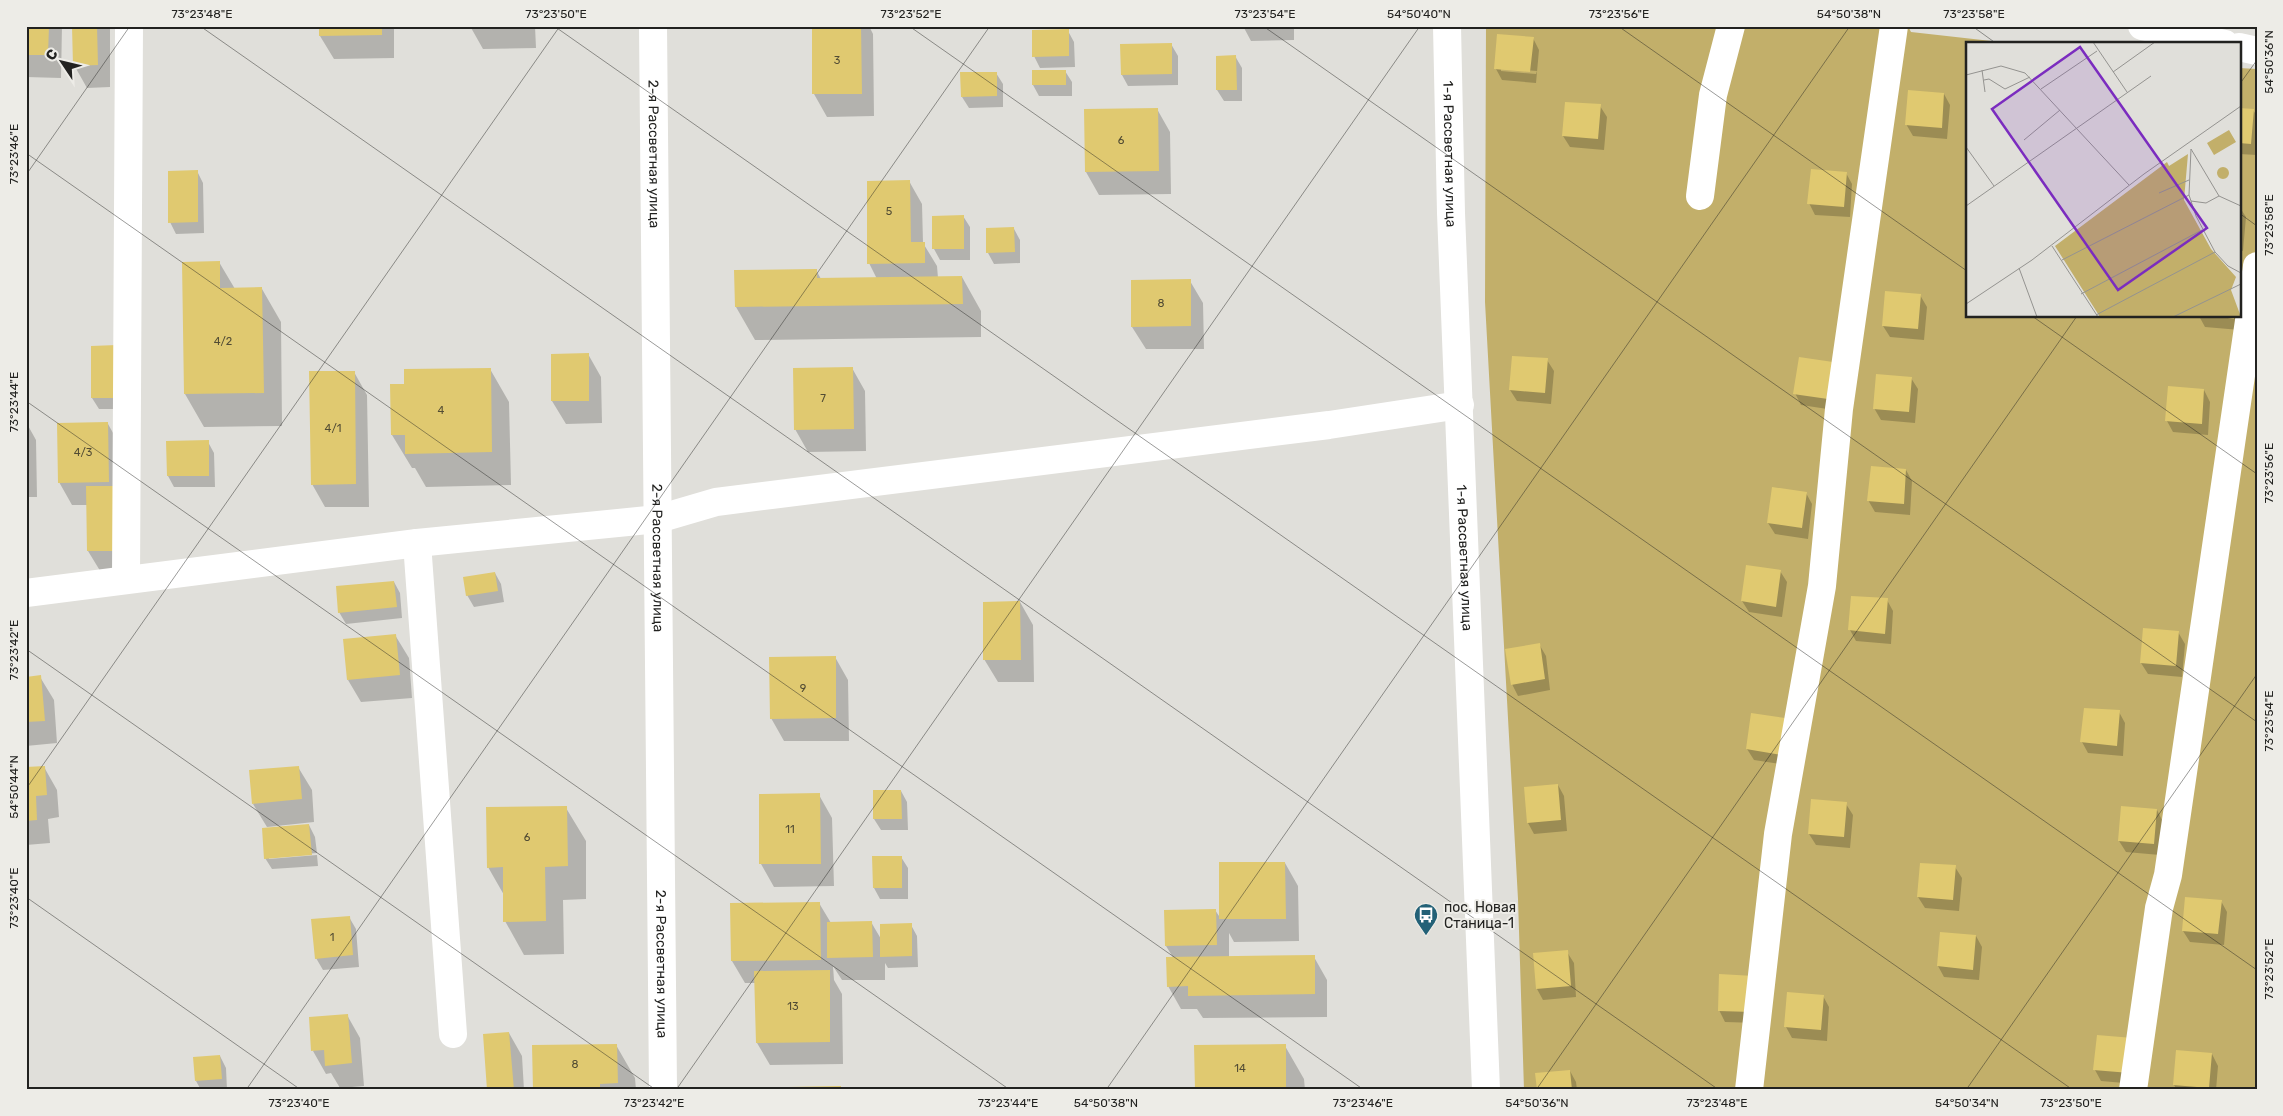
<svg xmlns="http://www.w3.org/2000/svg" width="2283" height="1116" font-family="Rubik,sans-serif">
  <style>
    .green { fill: #c2af6a }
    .shadow { fill: #0003; fill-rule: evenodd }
    .building { fill: #e0c970 }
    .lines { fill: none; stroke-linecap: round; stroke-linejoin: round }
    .minor { stroke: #fff; stroke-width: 28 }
    .ticks { fill: none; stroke: #222220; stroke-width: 1; stroke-opacity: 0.45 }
    .labels { text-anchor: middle; stroke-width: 4; stroke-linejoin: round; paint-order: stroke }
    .number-label { font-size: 11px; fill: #524c34 }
    .street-label { font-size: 14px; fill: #222220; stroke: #edece7 }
    .poi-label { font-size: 14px; fill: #222220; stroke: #edece7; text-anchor: start }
    .inset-road { fill: none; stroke: #949390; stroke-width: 1 }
    .view { fill: #7b2cbf; fill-opacity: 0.15; stroke: #7b2cbf; stroke-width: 2.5 }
    .inset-edge { fill: none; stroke: #222220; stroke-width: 2.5 }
    .neatline { fill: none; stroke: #222220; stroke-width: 2 }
    .ticks-label { font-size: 12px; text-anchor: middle; fill: #222220 }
  </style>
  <rect width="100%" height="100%" fill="#e0dfda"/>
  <path class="green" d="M 1486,26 L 1908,26 L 1911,32 L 2018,44 L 1967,44 L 1967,316 L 2239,316 L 2239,68 L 2257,69 L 2257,1090 L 1524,1090 L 1518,899 L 1485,302 Z"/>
  <path class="shadow" d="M 26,26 L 62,26 L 61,78 L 26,77 Z
    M 73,26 L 110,26 L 110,87 L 87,88 L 74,65 Z
    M 320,26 L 394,26 L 394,58 L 334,59 L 320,36 Z
    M 470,26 L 535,26 L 536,48 L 483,49 Z
    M 813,26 L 869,26 L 873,34 L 874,116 L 827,117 L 814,94 Z
    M 1243,26 L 1294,26 L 1294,40 L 1251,41 Z
    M 1068,31 L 1074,42 L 1075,67 L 1040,68 L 1034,56 Z
    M 1533,38 L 1539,50 L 1536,83 L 1502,80 L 1496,69 ZM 1501,68 L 1537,71 L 1536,74 L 1501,71 Z
    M 1171,44 L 1178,56 L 1178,85 L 1128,86 L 1122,75 L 1122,45 Z
    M 1235,56 L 1242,68 L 1242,101 L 1224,101 L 1217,90 L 1217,57 Z
    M 1065,71 L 1072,82 L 1072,96 L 1039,96 L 1033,85 Z
    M 996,73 L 1003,84 L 1003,107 L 969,108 L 962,97 Z
    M 1944,94 L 1950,105 L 1947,139 L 1913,136 L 1906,124 Z
    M 1600,106 L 1607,117 L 1604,150 L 1570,147 L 1563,136 Z
    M 1157,109 L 1170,132 L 1171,194 L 1099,195 L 1086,172 L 1085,110 Z
    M 2239,109 L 2253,110 L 2257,116 L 2257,155 L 2239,154 Z
    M 197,171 L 203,183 L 204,233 L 176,234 L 170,222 Z
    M 1846,173 L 1852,184 L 1850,217 L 1815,215 L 1809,203 Z
    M 909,181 L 922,204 L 923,243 L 937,266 L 938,278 L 962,277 L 981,311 L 981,337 L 755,340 L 736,307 L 816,270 L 821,279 L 877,279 L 869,263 Z
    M 2239,206 L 2246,217 L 2243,251 L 2239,250 Z
    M 963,216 L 970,227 L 970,260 L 940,260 L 934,249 Z
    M 1014,229 L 1020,240 L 1020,263 L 994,264 L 988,253 Z
    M 219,262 L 235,289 L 262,289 L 281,322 L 282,426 L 204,427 L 185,394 Z
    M 1190,281 L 1203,303 L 1204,349 L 1146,349 L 1132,327 Z
    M 2239,290 L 2243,297 L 2240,330 L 2205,327 L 2199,316 L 2239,316 Z
    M 1920,295 L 1927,307 L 1924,340 L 1890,337 L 1883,326 Z
    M 92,347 L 124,409 L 99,409 L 92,398 Z
    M 588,354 L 601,377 L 602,423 L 566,424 L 552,401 Z
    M 1547,360 L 1554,371 L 1551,404 L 1517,401 L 1510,390 Z
    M 1832,364 L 1834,410 L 1801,405 L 1795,393 Z
    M 852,368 L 865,391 L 866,451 L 808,452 L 795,429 Z
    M 490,369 L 509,402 L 511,485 L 426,487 L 415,468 L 412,468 L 392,435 L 406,385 Z
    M 354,372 L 367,395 L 369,507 L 325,507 L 312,484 Z
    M 1911,378 L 1918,389 L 1915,423 L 1881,420 L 1874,408 Z
    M 2204,390 L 2210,402 L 2208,435 L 2173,432 L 2167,421 Z
    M 26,422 L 36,440 L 37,497 L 26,497 Z
    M 108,424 L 121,447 L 127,573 L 102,574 L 88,551 L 88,505 L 72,505 L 59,482 Z
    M 208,442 L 214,453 L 215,487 L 174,487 L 168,476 Z
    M 1906,470 L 1912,481 L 1910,515 L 1875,512 L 1868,500 Z
    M 1806,493 L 1812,504 L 1808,539 L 1775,534 L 1768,523 Z
    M 1780,571 L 1787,582 L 1782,617 L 1749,612 L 1742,601 Z
    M 495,573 L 501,584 L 504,602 L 474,607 L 467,595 Z
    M 394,582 L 400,593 L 402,618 L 346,624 L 339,612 Z
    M 1887,600 L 1893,611 L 1891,644 L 1856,641 L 1850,630 Z
    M 1020,602 L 1033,625 L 1034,682 L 998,682 L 984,659 Z
    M 2178,632 L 2185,644 L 2182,677 L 2148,674 L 2141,663 Z
    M 395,635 L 409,658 L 412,698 L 361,702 L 348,680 Z
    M 1539,644 L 1546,656 L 1550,690 L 1518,696 L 1512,684 Z
    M 835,657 L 848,680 L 849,741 L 784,741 L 771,718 Z
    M 40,677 L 54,700 L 57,743 L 26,746 L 26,678 Z
    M 2119,712 L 2125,723 L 2123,756 L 2088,753 L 2082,742 Z
    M 1791,731 L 1787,765 L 1754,760 L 1747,749 Z
    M 44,767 L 57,790 L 59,817 L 48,819 L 50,843 L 26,845 L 26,768 Z
    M 298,767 L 312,790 L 314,822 L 267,827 L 253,804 Z
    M 1558,785 L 1564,796 L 1567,831 L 1534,834 L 1528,823 Z
    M 901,791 L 907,802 L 908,830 L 881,830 L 874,819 Z
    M 819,795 L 832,818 L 834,886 L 774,887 L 761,864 L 760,796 Z
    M 1846,804 L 1853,815 L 1850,848 L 1816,845 L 1809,834 Z
    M 566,808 L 586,841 L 586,899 L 563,900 L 564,954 L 524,955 L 505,921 L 504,895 L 488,867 Z
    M 2157,810 L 2163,822 L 2160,855 L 2126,852 L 2119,841 Z
    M 309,825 L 315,837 L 317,853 L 269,857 L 269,859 L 317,855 L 318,866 L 272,869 L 265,858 Z
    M 873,857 L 901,857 L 908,868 L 908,899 L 880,899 L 874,888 Z
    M 1285,863 L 1298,886 L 1299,941 L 1234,942 L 1229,933 L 1229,958 L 1314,957 L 1327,980 L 1327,1017 L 1203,1018 L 1197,1009 L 1181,1009 L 1168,986 L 1174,959 L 1166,946 L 1215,910 L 1221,919 Z
    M 1955,867 L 1962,878 L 1959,911 L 1925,908 L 1918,897 Z
    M 2221,901 L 2227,912 L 2224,945 L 2190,942 L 2183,931 Z
    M 819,903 L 831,923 L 871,922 L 881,939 L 911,925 L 917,936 L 918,967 L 888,968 L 885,963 L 885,980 L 842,980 L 833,966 L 834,980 L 842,994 L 843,1064 L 770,1065 L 757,1043 L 756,983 L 745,983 L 732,961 Z
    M 349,917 L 356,929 L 359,967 L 323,970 L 316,958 Z
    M 1941,933 L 1976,936 L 1982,947 L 1979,980 L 1944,977 L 1938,966 Z
    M 1567,952 L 1574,963 L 1576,997 L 1543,1000 L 1537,989 L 1534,954 Z
    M 1720,975 L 1758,1023 L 1725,1022 L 1719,1010 Z
    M 1823,996 L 1829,1007 L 1827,1041 L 1792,1038 L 1786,1027 Z
    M 347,1015 L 360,1038 L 364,1086 L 340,1088 L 331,1073 L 326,1074 L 313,1051 Z
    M 509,1033 L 522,1056 L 524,1090 L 488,1090 Z
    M 2098,1037 L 2136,1084 L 2101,1081 L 2095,1070 Z
    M 616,1045 L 635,1078 L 636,1090 L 534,1090 Z
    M 1285,1046 L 1304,1079 L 1305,1090 L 1196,1090 Z
    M 2212,1054 L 2218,1066 L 2216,1090 L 2177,1090 L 2174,1085 Z
    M 220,1056 L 226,1068 L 227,1090 L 201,1090 L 196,1081 Z
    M 1570,1071 L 1576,1082 L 1577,1090 L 1538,1090 Z"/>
  <path class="building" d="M 26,26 L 49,26 L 48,55 L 26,55 Z
    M 72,26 L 97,26 L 98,65 L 73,66 Z
    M 319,26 L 382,26 L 382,35 L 319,36 Z
    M 812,26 L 861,26 L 862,94 L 812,94 Z
    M 1069,29 L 1069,56 L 1032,57 L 1032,30 Z
    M 1497,34 L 1534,37 L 1530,72 L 1494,69 Z
    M 1172,43 L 1172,74 L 1121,75 L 1120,44 Z
    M 1236,55 L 1237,90 L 1216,90 L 1216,56 Z
    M 1032,70 L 1066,70 L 1066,85 L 1032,85 Z
    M 960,72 L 997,72 L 997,96 L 961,97 Z
    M 1908,90 L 1944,93 L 1942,128 L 1905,125 Z
    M 1565,102 L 1601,104 L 1598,139 L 1562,136 Z
    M 1158,108 L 1159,171 L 1085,172 L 1084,109 Z
    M 2239,108 L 2254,109 L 2251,144 L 2239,143 Z
    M 1811,169 L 1847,172 L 1844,207 L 1807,204 Z
    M 198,170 L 198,222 L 168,223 L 168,171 Z
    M 910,180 L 911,242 L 925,242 L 925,263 L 867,264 L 867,181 Z
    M 964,215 L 964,249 L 932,249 L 932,216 Z
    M 1014,227 L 1015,252 L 986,253 L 986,228 Z
    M 220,261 L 220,288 L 262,287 L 264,393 L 184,394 L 182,262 Z
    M 817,269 L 817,278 L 962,276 L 963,304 L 735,307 L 734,270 Z
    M 1191,279 L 1191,326 L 1131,327 L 1131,280 Z
    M 1885,291 L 1921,294 L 1918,329 L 1882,326 Z
    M 2215,316 L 2234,316 L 2234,319 Z
    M 117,345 L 118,398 L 91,398 L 91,346 Z
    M 589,353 L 589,401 L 551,401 L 551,354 Z
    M 1512,356 L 1548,358 L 1545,393 L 1509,390 Z
    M 1799,357 L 1833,362 L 1828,399 L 1793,394 Z
    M 853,367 L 854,429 L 794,430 L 793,368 Z
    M 491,368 L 492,452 L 405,454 L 405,435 L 391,435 L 390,384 L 404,384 L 404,369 Z
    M 309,371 L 355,371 L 356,484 L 311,485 Z
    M 1876,374 L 1912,377 L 1909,412 L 1873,409 Z
    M 2168,386 L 2204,389 L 2202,424 L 2165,421 Z
    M 108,422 L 109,482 L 58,483 L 57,423 Z
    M 209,440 L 209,476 L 167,476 L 166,441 Z
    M 1871,466 L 1906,469 L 1904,504 L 1867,501 Z
    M 86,486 L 114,486 L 115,551 L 87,551 Z
    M 1772,487 L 1807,492 L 1802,528 L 1767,523 Z
    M 1746,565 L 1781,570 L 1776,607 L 1741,601 Z
    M 495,572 L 498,591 L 466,596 L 463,577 Z
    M 394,581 L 397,607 L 338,613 L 336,586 Z
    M 1851,596 L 1888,598 L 1885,634 L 1848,630 Z
    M 1020,601 L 1021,660 L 983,660 L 983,602 Z
    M 2143,628 L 2179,631 L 2176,666 L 2140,663 Z
    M 396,634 L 400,675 L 347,680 L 343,639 Z
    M 1540,643 L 1545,679 L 1511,685 L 1505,649 Z
    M 836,656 L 836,718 L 770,719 L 769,657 Z
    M 41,675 L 45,721 L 26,722 L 26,677 Z
    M 2084,708 L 2120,710 L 2117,746 L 2080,742 Z
    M 1751,713 L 1785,718 L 1781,755 L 1746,749 Z
    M 45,766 L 47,795 L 36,796 L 37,820 L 26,821 L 26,767 Z
    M 299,766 L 302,799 L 252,804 L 249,770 Z
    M 1558,784 L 1561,820 L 1527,823 L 1524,787 Z
    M 873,790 L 901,790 L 902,819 L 873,819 Z
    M 820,793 L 821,864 L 759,864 L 759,794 Z
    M 1811,799 L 1847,802 L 1844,837 L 1808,834 Z
    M 567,806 L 568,866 L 545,867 L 546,921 L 503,922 L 503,867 L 487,868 L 486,807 Z
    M 2121,806 L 2157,809 L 2154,844 L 2118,841 Z
    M 309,824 L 312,855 L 264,859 L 262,828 Z
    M 872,856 L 902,856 L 902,888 L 873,888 Z
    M 1219,862 L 1285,862 L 1286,919 L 1219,919 Z
    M 1920,863 L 1956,865 L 1953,900 L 1917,897 Z
    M 2185,897 L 2222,900 L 2218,934 L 2182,931 Z
    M 820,902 L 821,960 L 731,961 L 730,903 Z
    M 1216,909 L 1217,945 L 1165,946 L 1164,910 Z
    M 350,916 L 353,955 L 315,959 L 311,919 Z
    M 872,921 L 873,957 L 827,958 L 827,922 Z
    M 912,923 L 912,956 L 880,957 L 880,924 Z
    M 1940,932 L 1976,935 L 1973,970 L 1937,966 Z
    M 1568,950 L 1571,986 L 1536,989 L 1533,953 Z
    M 1315,955 L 1315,994 L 1188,996 L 1188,986 L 1167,987 L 1166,957 Z
    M 830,970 L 830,1042 L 756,1043 L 754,971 Z
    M 1719,974 L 1754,976 L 1752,1012 L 1718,1011 Z
    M 1787,992 L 1824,995 L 1821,1030 L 1784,1027 Z
    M 348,1014 L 352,1063 L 325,1066 L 324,1050 L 311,1051 L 309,1017 Z
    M 509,1032 L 514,1090 L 487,1090 L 483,1034 Z
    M 2097,1035 L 2133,1038 L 2130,1073 L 2093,1070 Z
    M 617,1044 L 618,1083 L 600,1084 L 600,1090 L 533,1090 L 532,1045 Z
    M 1286,1044 L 1286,1090 L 1195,1090 L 1194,1045 Z
    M 2176,1050 L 2212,1053 L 2209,1088 L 2173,1085 Z
    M 220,1055 L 222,1079 L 195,1081 L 193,1057 Z
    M 1570,1070 L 1572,1090 L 1537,1090 L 1535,1073 Z
    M 841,1086 L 841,1090 L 733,1090 L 733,1088 Z"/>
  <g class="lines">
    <g class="minor">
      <path id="s1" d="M 653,26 L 663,1090"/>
      <path id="s2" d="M 1447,26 L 1451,213 L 1486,1090"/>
      <path d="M 2142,26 L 2225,44"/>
      <path d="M 2239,47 L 2257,51"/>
      <path d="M 1700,196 L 1713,95 L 1731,26"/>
      <path d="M 417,543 L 453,1034"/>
      <path d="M 126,579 L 129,26"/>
      <path d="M 26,593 L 417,543 L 658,519 L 716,502 L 1329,425 L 1460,405"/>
      <path d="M 1749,1090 L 1778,834 L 1822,586 L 1839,409 L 1894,26"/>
      <path d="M 2133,1090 L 2159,908 L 2168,875 L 2257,266"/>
    </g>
  </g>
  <path class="ticks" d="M 200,26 L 1719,1090M 554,26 L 2073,1090M 909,26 L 2257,970M 1263,26 L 2257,722M 1618,26 L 1967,271M 1972,26 L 1997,44M 2239,85 L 2257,60M 26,153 L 1364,1090M 26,175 L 130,26M 2239,213 L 2257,226M 2032,316 L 2257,474M 26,401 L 1010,1090M 26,649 L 656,1090M 26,789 L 560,26M 26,897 L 301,1090M 246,1090 L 990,26M 676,1090 L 1420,26M 1106,1090 L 1850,26M 1536,1090 L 2077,316M 1966,1090 L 2257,674"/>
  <defs>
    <g id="bus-pin" transform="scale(1.25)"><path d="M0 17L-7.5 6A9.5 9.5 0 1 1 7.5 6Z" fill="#236177" stroke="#edece7"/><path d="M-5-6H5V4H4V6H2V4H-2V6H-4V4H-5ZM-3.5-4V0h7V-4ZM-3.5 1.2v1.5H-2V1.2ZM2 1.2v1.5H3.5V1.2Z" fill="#fff"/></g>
  </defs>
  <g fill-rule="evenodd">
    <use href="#bus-pin" x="1426" y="915"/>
  </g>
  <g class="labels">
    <g class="number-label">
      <text x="837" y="64">3</text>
      <text x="1121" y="144">6</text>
      <text x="889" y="215">5</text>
      <text x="1161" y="307">8</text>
      <text x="223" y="345">4/2</text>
      <text x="823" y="402">7</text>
      <text x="441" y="414">4</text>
      <text x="333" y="432">4/1</text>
      <text x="83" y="456">4/3</text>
      <text x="803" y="692">9</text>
      <text x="790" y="833">11</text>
      <text x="527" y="841">6</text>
      <text x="332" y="941">1</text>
      <text x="793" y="1010">13</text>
      <text x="575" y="1068">8</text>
      <text x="1240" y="1072">14</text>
    </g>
    <g class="street-label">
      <text dy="5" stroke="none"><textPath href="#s1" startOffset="128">2-я Рассветная улица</textPath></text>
      <text dy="5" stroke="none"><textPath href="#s2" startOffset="128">1-я Рассветная улица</textPath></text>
      <text dy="5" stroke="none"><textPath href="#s1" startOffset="532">2-я Рассветная улица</textPath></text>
      <text dy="5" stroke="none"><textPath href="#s2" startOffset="532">1-я Рассветная улица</textPath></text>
      <text dy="5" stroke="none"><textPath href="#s1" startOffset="938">2-я Рассветная улица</textPath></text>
    </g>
    <g class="poi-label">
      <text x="1444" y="912">пос. Новая<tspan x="1444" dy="16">Станица-1</tspan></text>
    </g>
  </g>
  <g transform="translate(1966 42)">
    <rect width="275" height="275" fill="#e0dfda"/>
    <path d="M 263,88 L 270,100 L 248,113 L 241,101 ZM 222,112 L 218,158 L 245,207 L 270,235 L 265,248 L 275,275 L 134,275 L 89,204 L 201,120 L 203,124 ZM251 131a6 6 0 1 1 12 0a6 6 0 1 1-12 0Z" fill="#c2af6a"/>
    <path class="inset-road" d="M 127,0 L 161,50M 16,28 L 19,50M 147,30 L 189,0M 0,33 L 35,24 L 59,31 L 163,143M 18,38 L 23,37 L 39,47 L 64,35M 75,47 L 131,9M 58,98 L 94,68M 0,105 L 28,144M 225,107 L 223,153 L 230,174 L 249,210 L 262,224 L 275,231M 225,107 L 253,154 L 275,164M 193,151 L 223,138M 225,159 L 240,161 L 253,154M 0,164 L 185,34M 86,204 L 132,275M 96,218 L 223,153M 53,226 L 71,275M 115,252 L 236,188M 0,262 L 66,218 L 178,132 L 275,64M 130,273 L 249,210M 207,275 L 275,242"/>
    <path class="view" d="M 114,5 L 241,186 L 152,248 L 26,67 Z"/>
    <rect width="275" height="275" class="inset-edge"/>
  </g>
  <rect width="2283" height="1116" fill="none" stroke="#edece7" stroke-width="55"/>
  <g transform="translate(62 62) rotate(305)" stroke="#edece7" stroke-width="4" paint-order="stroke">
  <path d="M0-4L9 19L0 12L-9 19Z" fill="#222220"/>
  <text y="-8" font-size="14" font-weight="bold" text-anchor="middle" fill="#222220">С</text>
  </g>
  <rect x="28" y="28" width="2228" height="1060" class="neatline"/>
  <g class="ticks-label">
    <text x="202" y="18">73°23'48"E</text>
    <text x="556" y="18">73°23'50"E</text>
    <text x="911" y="18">73°23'52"E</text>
    <text x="1265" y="18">73°23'54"E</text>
    <text x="1419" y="18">54°50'40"N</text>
    <text x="1619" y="18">73°23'56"E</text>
    <text x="1849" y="18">54°50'38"N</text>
    <text x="1974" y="18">73°23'58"E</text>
    <text transform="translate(2269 62) rotate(-90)" y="4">54°50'36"N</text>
    <text transform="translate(14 154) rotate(-90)" y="4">73°23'46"E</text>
    <text transform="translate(2269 225) rotate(-90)" y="4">73°23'58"E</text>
    <text transform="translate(14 402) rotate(-90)" y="4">73°23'44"E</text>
    <text transform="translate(2269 473) rotate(-90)" y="4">73°23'56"E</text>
    <text transform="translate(14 650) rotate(-90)" y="4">73°23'42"E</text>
    <text transform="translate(2269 721) rotate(-90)" y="4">73°23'54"E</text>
    <text transform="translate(14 787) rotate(-90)" y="4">54°50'44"N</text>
    <text transform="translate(14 898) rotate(-90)" y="4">73°23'40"E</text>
    <text transform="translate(2269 969) rotate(-90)" y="4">73°23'52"E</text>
    <text x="299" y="1107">73°23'40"E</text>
    <text x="654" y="1107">73°23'42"E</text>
    <text x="1008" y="1107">73°23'44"E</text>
    <text x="1106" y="1107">54°50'38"N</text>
    <text x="1363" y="1107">73°23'46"E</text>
    <text x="1537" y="1107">54°50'36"N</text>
    <text x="1717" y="1107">73°23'48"E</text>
    <text x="1967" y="1107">54°50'34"N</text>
    <text x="2071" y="1107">73°23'50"E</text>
  </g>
</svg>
